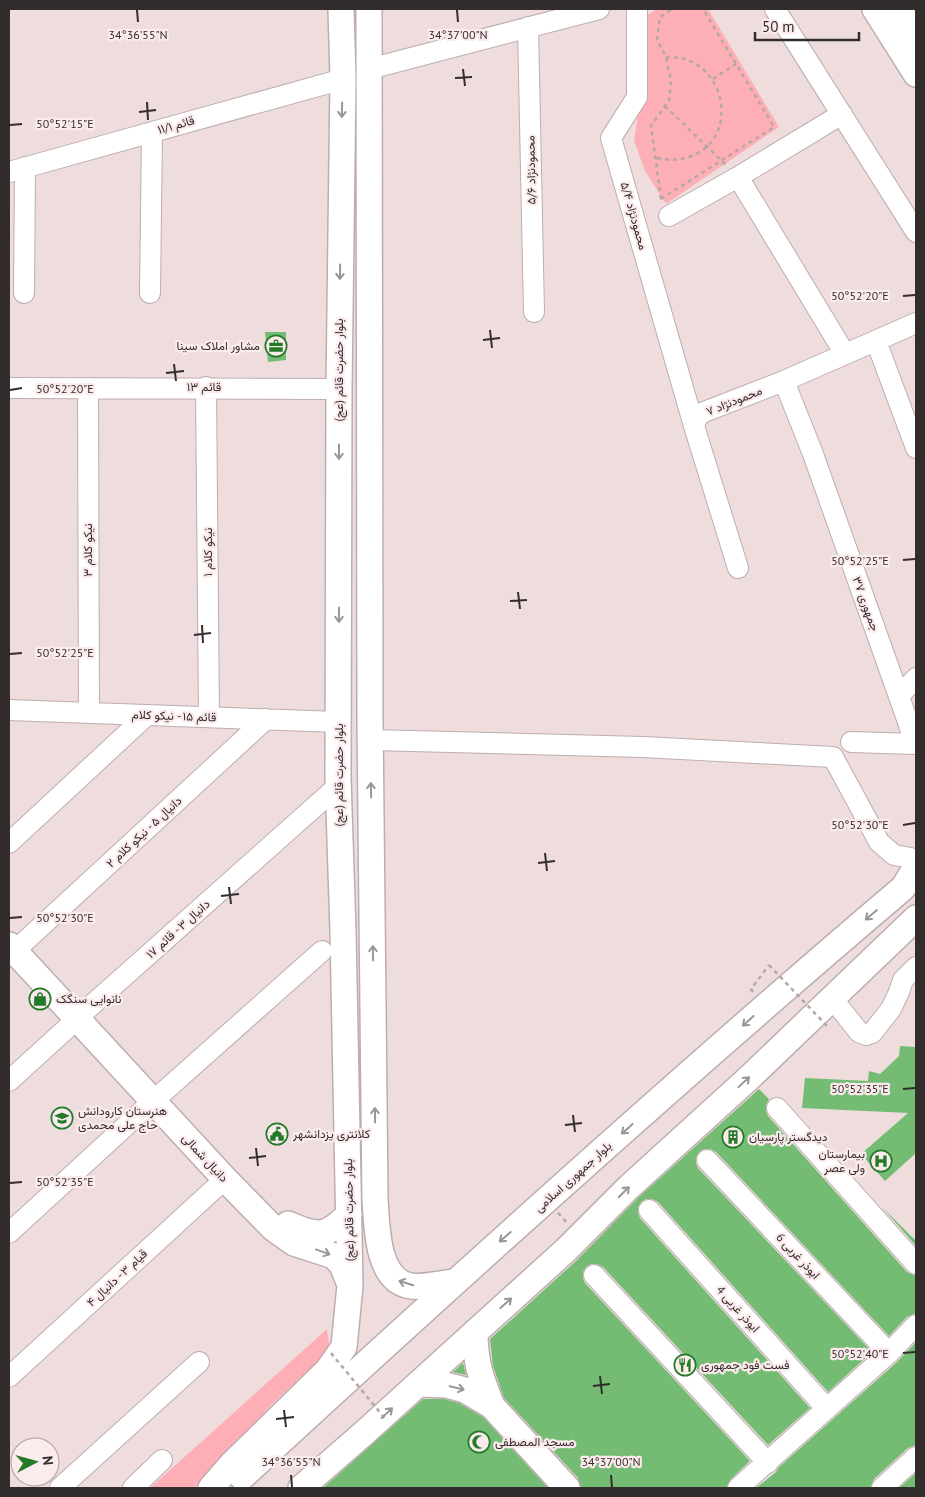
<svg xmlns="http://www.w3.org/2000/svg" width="925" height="1497" font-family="'PT Sans',Vazirmatn,sans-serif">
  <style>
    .green { fill: #feafb5 }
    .building { fill: #74bc74 }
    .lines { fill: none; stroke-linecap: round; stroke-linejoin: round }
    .minor-casing { stroke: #beadae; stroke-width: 22 }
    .major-casing { stroke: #beadae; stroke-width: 28 }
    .path { stroke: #b5a6a7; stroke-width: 2.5; stroke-dasharray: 4 4; stroke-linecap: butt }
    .minor { stroke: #fff; stroke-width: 20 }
    .major { stroke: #fff; stroke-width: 25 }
    .path-bridge { stroke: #b5a6a7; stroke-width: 2.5; stroke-dasharray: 4 4; stroke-linecap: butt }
    .oneway { stroke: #999696 }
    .ticks { fill: none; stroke: #332c2d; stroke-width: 2 }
    .labels { text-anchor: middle; stroke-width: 4.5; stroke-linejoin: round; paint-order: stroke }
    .street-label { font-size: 12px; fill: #332c2d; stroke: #fcebec }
    .poi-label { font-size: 12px; fill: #332c2d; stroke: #fcebec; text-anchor: start }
    .ticks-label { font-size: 12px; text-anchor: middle; fill: #332c2d; stroke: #fcebec; stroke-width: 4.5; stroke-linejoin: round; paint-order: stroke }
  </style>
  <rect width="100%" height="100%" fill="#efddde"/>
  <path class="green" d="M 657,9 L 708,9 L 779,127 L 666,204 L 645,171 L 634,141 L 646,64 L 644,17 Z
    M 327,1329 L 330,1350 L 271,1405 L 207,1476 L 194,1488 L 150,1488 Z"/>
  <path class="building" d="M 265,332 L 286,332 L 286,360 L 268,362 Z
    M 900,1046 L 916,1047 L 916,1153 L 885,1181 L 861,1154 L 908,1113 L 802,1108 L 805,1078 L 868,1081 L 869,1071 L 880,1074 L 899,1056 Z
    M 759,1089 L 769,1099 L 766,1105 L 766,1111 L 768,1116 L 907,1272 L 916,1276 L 916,1313 L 907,1317 L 889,1336 L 716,1152 L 710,1149 L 704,1149 L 699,1152 L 696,1157 L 696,1163 L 698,1168 L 872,1352 L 828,1392 L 658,1202 L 652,1199 L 646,1199 L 641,1202 L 638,1207 L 638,1213 L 640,1218 L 810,1408 L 768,1445 L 603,1267 L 597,1264 L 591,1264 L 586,1267 L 583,1272 L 583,1278 L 585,1283 L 750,1461 L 730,1480 L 726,1488 L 581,1488 L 578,1478 L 504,1398 L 493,1366 L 490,1339 L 577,1260 L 639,1197 Z
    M 882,1207 L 916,1241 L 916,1246 Z
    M 916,1342 L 916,1445 L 908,1448 L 874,1479 L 870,1488 L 756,1488 L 776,1472 L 779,1467 L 897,1362 Z
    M 463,1363 L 466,1375 L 453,1372 Z
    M 423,1399 L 444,1399 L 459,1403 L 483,1417 L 548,1488 L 323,1488 Z
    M 916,1473 L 916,1488 L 899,1488 Z"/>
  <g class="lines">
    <g class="minor-casing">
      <path id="minor" d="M 637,9 L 637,97 L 611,138 L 694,426
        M 775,9 L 916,232
        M 528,27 L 534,312
        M 369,69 L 599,9
        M 9,172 L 343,79
        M 738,177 L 845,354
        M 669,216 L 738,177 L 842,114
        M 24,293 L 25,167
        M 150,293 L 152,132
        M 876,341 L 916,448
        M 784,381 L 813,454 L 908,722 L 915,744
        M 206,387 L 209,717
        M 9,388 L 339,389
        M 88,388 L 89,713
        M 738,568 L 694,426 L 698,416 L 704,412 L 784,381 L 916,323
        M 899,696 L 916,678
        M 9,710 L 339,722
        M 371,740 L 643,747 L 833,757 L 879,842 L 894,855 L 911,858 L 916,863
        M 851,742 L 916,744
        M 9,843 L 147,715
        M 22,944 L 266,719
        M 832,998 L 859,1032 L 866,1035 L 872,1033 L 891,1009 L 899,992 L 903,980 L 916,967
        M 84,1012 L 338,786
        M 9,1081 L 77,1019
        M 160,1095 L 322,951
        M 777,1108 L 916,1264
        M 707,1160 L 889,1353
        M 649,1210 L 827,1409
        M 9,1233 L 153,1101
        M 594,1275 L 768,1463
        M 9,1377 L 225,1179
        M 60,1488 L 199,1362
        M 133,1488 L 162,1460
        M 738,1488 L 889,1353 L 916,1325
        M 882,1488 L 916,1457"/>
    </g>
    <g class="major-casing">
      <path id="major" d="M 369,9 L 370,720 L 375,1199 C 377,1225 376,1281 411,1286 C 421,1288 443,1283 454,1282
        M 875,9 L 916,74
        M 899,9 L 916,36
        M 9,945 L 225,1179 L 273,1228 L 294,1243 L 334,1256 L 342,1265 L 349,1282
        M 288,1224 C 318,1237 326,1238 349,1214
        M 475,1332 C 475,1362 481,1378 492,1406
        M 418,1384 L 446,1385 L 465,1390 L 492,1406 L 567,1488
        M 242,1477 C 459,1277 678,1079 903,888 L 916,867
        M 211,1488 L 232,1464 L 328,1370 L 344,1347 L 350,1285 L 343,931 L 338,778 L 339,389 L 343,79 L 341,9
        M 301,1488 L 363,1434 L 567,1249 L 629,1187 L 750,1077 L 916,918"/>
    </g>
    <path class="path" d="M 713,79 L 736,64
      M 665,106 L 727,166
      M 657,158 C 669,160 679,161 691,156 C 736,140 729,73 685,59 C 679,57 672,58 666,57
      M 661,199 L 774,127 L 703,9
      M 661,199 L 651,126 L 669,100 L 671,81 L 666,57 L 657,40 L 660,17 L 672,9
      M 753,992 L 751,989 L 769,965
      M 558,1213 L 568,1224"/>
    <use href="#minor" class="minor"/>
    <use href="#major" class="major"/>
    <path class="path-bridge" d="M 769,965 L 827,1026
      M 331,1353 L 387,1421"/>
  </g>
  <defs><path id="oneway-shaft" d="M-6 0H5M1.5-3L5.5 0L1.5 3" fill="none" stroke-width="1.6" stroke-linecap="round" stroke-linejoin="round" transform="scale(1.25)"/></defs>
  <g class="oneway">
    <use href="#oneway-shaft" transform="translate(342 110) rotate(91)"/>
    <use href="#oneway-shaft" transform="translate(340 272) rotate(91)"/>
    <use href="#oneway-shaft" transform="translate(339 452) rotate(90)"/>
    <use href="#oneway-shaft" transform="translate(339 615) rotate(90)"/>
    <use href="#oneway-shaft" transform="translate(371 790) rotate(-91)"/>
    <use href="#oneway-shaft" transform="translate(871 915) rotate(140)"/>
    <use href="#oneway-shaft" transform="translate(373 953) rotate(-91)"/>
    <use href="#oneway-shaft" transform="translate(748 1021) rotate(138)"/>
    <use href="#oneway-shaft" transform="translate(744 1082) rotate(-43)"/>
    <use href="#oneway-shaft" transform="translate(375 1115) rotate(-91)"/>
    <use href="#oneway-shaft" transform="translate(627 1129) rotate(138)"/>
    <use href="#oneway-shaft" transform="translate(624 1192) rotate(-45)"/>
    <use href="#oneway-shaft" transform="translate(505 1237) rotate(139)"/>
    <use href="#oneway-shaft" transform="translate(323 1252) rotate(20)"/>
    <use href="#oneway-shaft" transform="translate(406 1283) rotate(-163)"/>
    <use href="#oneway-shaft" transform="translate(506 1303) rotate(-42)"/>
    <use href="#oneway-shaft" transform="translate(457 1388) rotate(13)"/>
    <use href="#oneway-shaft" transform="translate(387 1413) rotate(-43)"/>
  </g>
  <path class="ticks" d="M 137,10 L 138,22M 457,10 L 458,22M 463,69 L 465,86M 455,78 L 472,77M 147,102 L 148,120M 139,112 L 156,110M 10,125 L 22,124M 903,296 L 915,295M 490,330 L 492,348M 483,340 L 500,338M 174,364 L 176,381M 166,373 L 184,371M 10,390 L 22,388M 903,560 L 915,559M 518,592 L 520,609M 510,601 L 527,600M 202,625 L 203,643M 194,635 L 211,633M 10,654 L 22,653M 903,825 L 915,823M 545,853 L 547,871M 538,863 L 555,861M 229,887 L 231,904M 221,896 L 239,894M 10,918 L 22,917M 903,1089 L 915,1088M 573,1115 L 575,1132M 565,1125 L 582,1123M 256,1148 L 258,1166M 249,1158 L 266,1156M 10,1183 L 22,1182M 903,1353 L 915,1352M 600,1376 L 602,1394M 593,1386 L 610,1384M 284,1410 L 286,1427M 276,1419 L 294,1417M 291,1475 L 292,1487M 611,1475 L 612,1487"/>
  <defs>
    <g id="office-ring" transform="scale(1.125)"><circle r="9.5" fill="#fcebec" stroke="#237b29" stroke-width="1.5"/><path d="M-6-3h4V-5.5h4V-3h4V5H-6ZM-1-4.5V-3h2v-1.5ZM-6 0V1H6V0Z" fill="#237b29"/></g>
    <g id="shop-ring" transform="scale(1.125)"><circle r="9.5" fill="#fcebec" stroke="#237b29" stroke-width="1.5"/><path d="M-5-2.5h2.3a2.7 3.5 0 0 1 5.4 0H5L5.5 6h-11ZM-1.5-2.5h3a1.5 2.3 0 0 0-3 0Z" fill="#237b29"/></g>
    <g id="school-ring" transform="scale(1.125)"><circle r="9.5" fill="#fcebec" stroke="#237b29" stroke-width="1.5"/><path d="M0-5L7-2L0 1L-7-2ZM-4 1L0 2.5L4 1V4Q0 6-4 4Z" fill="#237b29"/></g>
    <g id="civic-ring" transform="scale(1.125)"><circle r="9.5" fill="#fcebec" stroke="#237b29" stroke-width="1.5"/><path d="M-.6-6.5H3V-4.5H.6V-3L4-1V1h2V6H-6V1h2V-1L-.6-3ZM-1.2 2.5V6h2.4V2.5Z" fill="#237b29"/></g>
    <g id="building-ring" transform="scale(1.125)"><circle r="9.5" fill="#fcebec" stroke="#237b29" stroke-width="1.5"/><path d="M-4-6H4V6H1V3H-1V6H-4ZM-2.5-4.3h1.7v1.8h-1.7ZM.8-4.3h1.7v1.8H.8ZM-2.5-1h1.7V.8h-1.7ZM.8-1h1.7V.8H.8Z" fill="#237b29"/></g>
    <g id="hospital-ring" transform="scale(1.125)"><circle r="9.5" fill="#fcebec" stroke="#237b29" stroke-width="1.5"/><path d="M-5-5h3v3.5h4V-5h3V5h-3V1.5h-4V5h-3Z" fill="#237b29"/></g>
    <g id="restaurant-ring" transform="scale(1.125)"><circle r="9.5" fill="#fcebec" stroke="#237b29" stroke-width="1.5"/><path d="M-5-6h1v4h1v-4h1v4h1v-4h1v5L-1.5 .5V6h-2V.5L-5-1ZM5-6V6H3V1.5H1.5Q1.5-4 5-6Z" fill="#237b29"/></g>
    <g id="mosque-ring" transform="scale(1.125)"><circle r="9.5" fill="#fcebec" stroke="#237b29" stroke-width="1.5"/><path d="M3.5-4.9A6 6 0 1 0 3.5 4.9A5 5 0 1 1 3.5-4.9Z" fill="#237b29"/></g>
  </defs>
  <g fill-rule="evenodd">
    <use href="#office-ring" x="276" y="346"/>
    <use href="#shop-ring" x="40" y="999"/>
    <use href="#school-ring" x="62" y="1118"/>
    <use href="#civic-ring" x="277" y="1134"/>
    <use href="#building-ring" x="733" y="1137"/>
    <use href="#hospital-ring" x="881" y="1161"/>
    <use href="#restaurant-ring" x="685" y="1365"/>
    <use href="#mosque-ring" x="479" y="1442"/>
  </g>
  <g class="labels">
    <g class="street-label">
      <text transform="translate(176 125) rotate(-16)" y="4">قائم ۱۱/۱</text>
      <text transform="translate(531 170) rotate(-91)" y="4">محمودنژاد ۵/۶</text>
      <text transform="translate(634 216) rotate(74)" y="4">محمودنژاد ۵/۴</text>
      <text transform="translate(339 370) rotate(-90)" y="4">بلوار حضرت قائم (عج)</text>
      <text x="204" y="391">قائم ۱۳</text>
      <text transform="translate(734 401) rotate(-22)" y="4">محمودنژاد ۷</text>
      <text transform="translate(88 550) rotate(-90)" y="4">نیکو کلام ۳</text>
      <text transform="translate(208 552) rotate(-90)" y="4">نیکو کلام ۱</text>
      <text transform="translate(866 604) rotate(70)" y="4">جمهوری ۳۷</text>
      <text transform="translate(174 716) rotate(2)" y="4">قائم ۱۵ - نیکو کلام</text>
      <text transform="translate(339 775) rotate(-90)" y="4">بلوار حضرت قائم (عج)</text>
      <text transform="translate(144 832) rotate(-43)" y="4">دانیال ۵ - نیکو کلام ۲</text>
      <text transform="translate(178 929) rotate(-42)" y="4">دانیال ۳ - قائم ۱۷</text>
      <text transform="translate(205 1158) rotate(47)" y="4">دانیال شمالی</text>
      <text transform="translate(573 1177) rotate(-42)" y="4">بلوار جمهوری اسلامی</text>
      <text transform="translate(349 1210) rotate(-91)" y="4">بلوار حضرت قائم (عج)</text>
      <text transform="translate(798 1256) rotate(47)" y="4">ابوذر غربی 6</text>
      <text transform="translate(117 1278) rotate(-43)" y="4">قیام ۳ - دانیال ۴</text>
      <text transform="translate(738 1309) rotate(48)" y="4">ابوذر غربی 4</text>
    </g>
    <g class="poi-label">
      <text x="260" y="350" text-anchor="end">مشاور املاک سینا</text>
      <text x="56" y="1003">نانوایی سنگک</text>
      <text x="78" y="1115">هنرستان کارودانش<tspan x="78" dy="14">حاج علی محمدی</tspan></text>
      <text x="293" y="1138">کلانتری یزدانشهر</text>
      <text x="749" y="1141">دیدگستر پارسیان</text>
      <text x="865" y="1158" text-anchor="end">بیمارستان<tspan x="865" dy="14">ولی عصر</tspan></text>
      <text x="701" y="1369">فست فود جمهوری</text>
      <text x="495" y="1446">مسجد المصطفی</text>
    </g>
  </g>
  <g class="ticks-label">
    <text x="138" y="39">34°36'55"N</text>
    <text x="458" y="39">34°37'00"N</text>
    <text x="65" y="128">50°52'15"E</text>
    <text x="860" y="300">50°52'20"E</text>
    <text x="65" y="393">50°52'20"E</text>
    <text x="860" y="565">50°52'25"E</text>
    <text x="65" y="657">50°52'25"E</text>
    <text x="860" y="829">50°52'30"E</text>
    <text x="65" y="922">50°52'30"E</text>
    <text x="860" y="1093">50°52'35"E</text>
    <text x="65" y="1186">50°52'35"E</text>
    <text x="860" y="1358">50°52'40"E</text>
    <text x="291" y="1466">34°36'55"N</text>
    <text x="611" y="1466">34°37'00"N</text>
  </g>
  <rect width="925" height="1497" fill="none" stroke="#332c2d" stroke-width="20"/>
  <g transform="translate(35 1462) rotate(84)"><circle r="24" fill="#fcebec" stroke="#ac9fa0"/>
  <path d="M0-4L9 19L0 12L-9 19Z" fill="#237b29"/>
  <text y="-8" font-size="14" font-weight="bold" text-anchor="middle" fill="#332c2d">N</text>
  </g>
  <path d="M755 32v8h104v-8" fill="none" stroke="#332c2d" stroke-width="2.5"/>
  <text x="762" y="32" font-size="15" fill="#332c2d" stroke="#fcebec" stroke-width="4" paint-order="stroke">50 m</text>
</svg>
